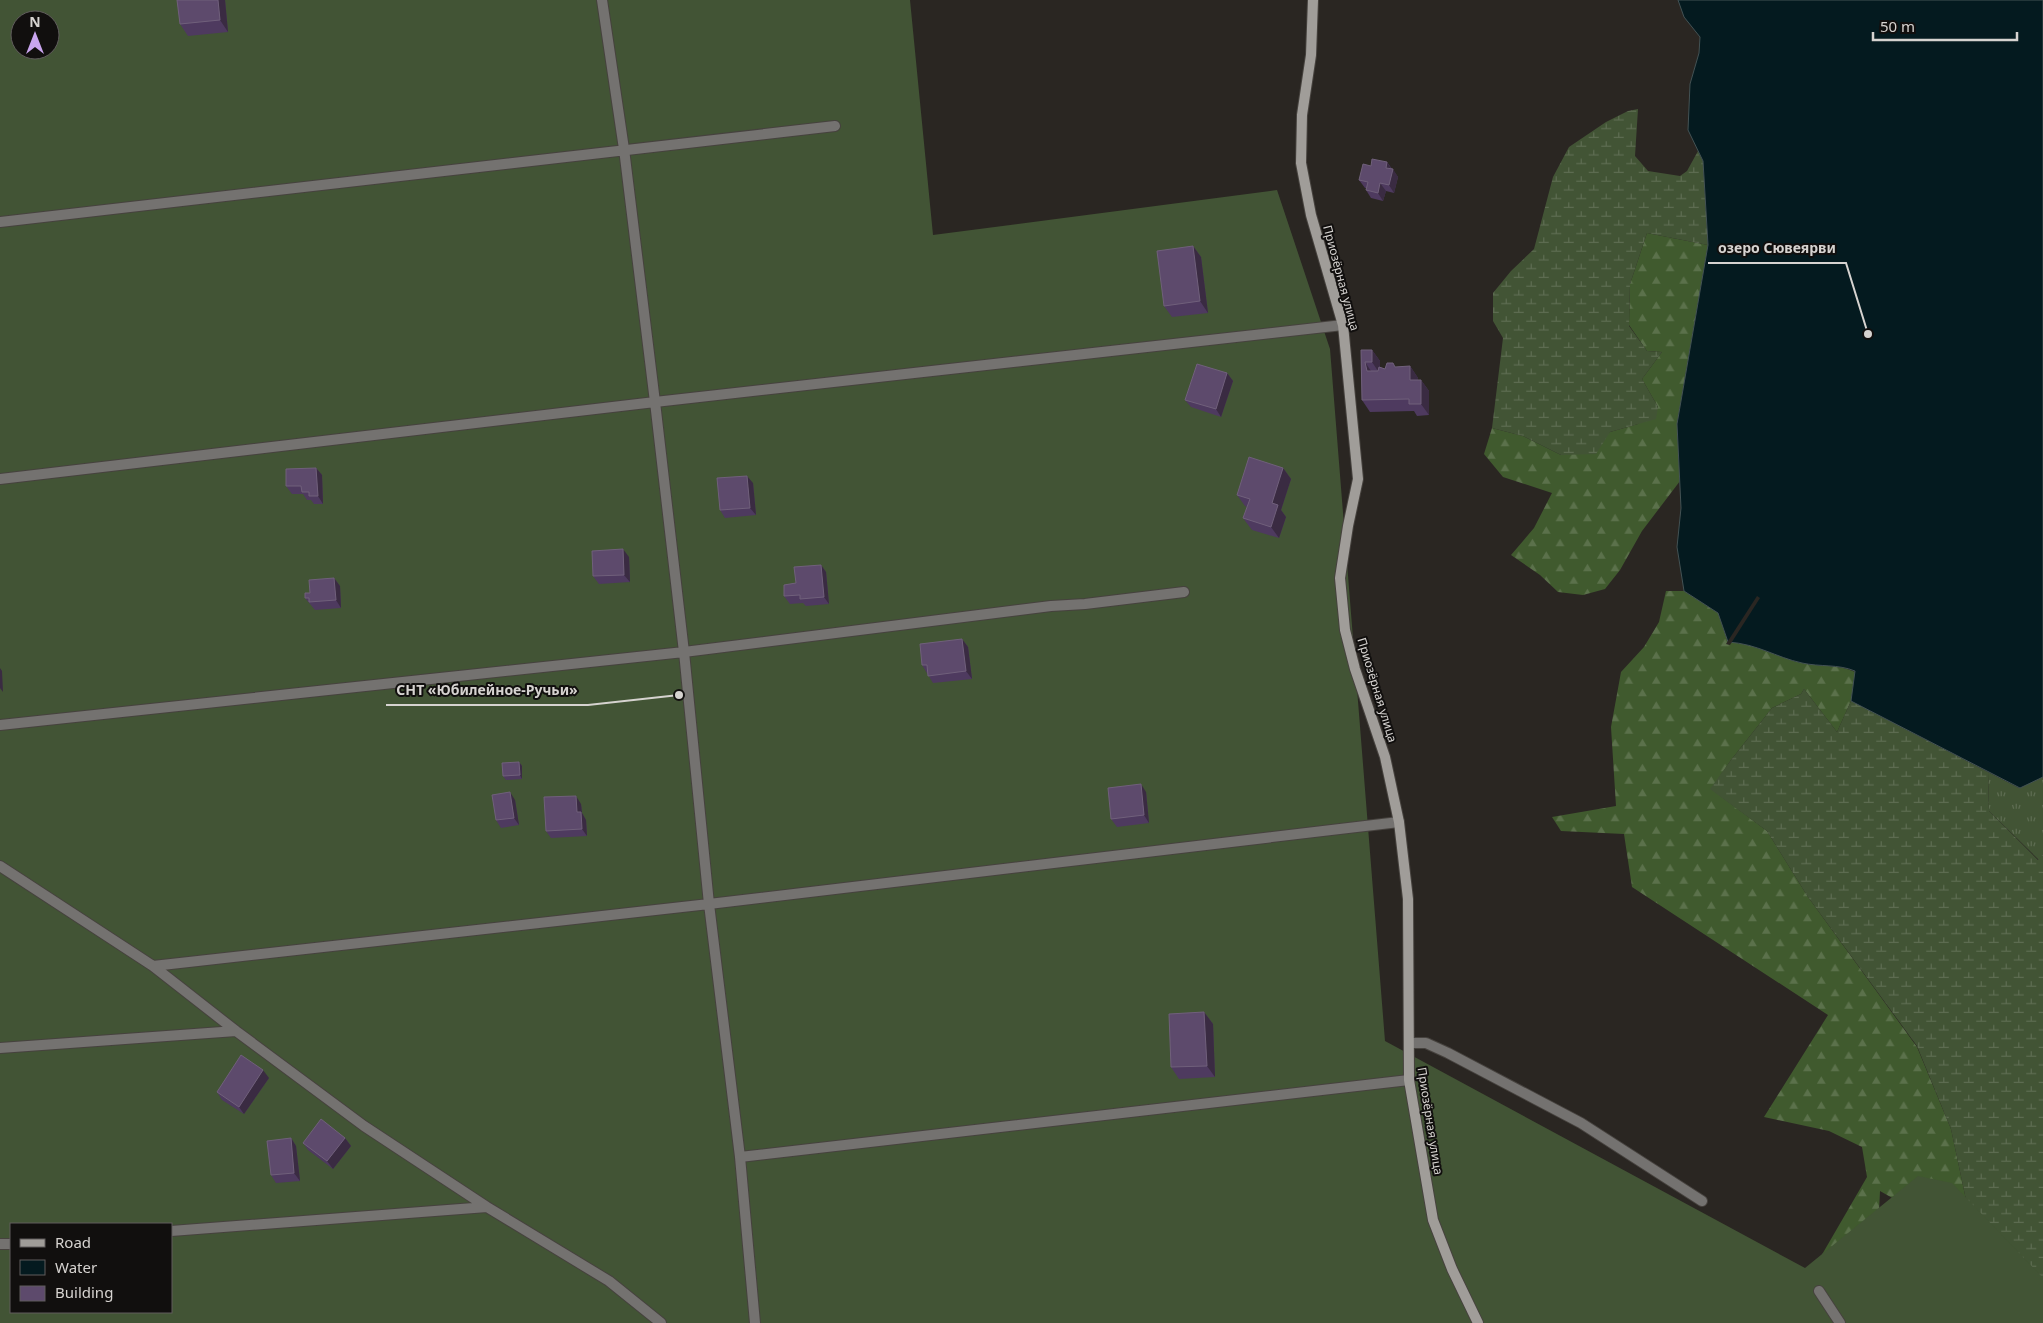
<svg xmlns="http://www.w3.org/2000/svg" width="2043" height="1323" font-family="'Noto Sans',sans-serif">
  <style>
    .grass { fill: url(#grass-tufts) }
    .forest { fill: url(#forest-firs) }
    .wetland { fill: url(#wetland-marsh) }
    .garden { fill: #425435; fill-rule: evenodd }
    .water { fill: #041a1f; stroke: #435254 }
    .pier { fill: #2a2622 }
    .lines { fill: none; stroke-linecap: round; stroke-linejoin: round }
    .street-casing { stroke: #46423e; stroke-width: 12 }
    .secondary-casing { stroke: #46423e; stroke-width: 12 }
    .street { stroke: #747270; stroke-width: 10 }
    .secondary { stroke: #a09d99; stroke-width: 10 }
    .wall { fill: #4e3a5f }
    .shaded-wall { fill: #3a2b42 }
    .building { fill: #5d4a6c; stroke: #70607b }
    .labels { text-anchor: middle; stroke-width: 4; stroke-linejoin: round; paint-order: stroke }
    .street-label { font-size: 12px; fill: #d6d3d0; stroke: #110f0e }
    .leader { fill: none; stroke: #d6d3d0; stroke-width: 2 }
    .callout-dot { fill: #d6d3d0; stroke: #110f0e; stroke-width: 2 }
    .callout-label { font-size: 14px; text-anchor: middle; font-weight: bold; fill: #d6d3d0; stroke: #110f0e; stroke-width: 4; stroke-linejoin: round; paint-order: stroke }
  </style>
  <defs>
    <pattern id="grass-tufts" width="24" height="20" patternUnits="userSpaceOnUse" patternTransform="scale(1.25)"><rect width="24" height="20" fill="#425435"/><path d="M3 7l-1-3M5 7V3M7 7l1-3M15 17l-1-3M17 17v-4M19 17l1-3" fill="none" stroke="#5d6c51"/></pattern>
    <pattern id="forest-firs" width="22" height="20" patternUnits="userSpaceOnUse" patternTransform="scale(1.25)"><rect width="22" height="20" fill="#405a2e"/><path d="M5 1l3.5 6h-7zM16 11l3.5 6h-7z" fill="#5b714b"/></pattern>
    <pattern id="wetland-marsh" width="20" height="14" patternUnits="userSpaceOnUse" patternTransform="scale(1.25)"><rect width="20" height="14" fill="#425435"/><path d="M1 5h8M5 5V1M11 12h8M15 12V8" fill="none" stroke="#5d6c51"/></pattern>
  </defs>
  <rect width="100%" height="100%" fill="#2a2622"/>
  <path class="grass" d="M 1988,772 L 2019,788 L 2043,777 L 2043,854 L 2039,860 L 1989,811 Z"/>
  <path class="forest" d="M 1647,233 L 1708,245 L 1677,424 L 1680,481 L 1642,531 L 1620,570 L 1605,589 L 1583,595 L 1558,592 L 1540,575 L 1511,555 L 1534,528 L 1552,493 L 1503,477 L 1484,454 L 1492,428 L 1523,436 L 1561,455 L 1610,432 L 1638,424 L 1658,407 L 1642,379 L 1662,352 L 1647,351 L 1629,325 L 1630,284 Z
    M 1666,591 L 1684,591 L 1718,613 L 1728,642 C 1758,644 1775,657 1802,663 C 1820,667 1838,664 1855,672 L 1851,701 L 1837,732 L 1804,689 L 1801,694 L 1772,708 L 1731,760 L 1711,789 L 1767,831 L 1808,897 L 1917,1047 L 1951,1129 L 1972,1228 L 2043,1323 L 1903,1204 L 1880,1191 L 1878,1234 L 1809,1277 L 1867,1177 L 1862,1147 L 1829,1131 L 1764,1117 L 1828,1015 L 1632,887 L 1624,834 L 1561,831 L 1552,817 L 1616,806 L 1611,727 L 1621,672 L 1644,647 L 1659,622 Z"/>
  <path class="wetland" d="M 1638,109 L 1635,156 L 1648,171 L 1680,176 L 1687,171 L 1698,151 L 1703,161 L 1708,245 L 1647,233 L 1630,284 L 1629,326 L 1647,351 L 1662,352 L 1642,379 L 1658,407 L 1656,419 L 1610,432 L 1596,454 L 1561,455 L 1523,436 L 1492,428 L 1503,338 L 1493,321 L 1493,293 L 1511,271 L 1534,249 L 1553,177 L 1569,147 L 1606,122 L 1628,111 Z
    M 1804,689 L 1837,732 L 1851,701 L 1988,772 L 1989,811 L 2038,860 L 2043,854 L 2043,1285 L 1972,1228 L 1951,1129 L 1917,1046 L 1808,897 L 1767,831 L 1710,789 L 1731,760 L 1772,708 L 1801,694 Z"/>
  <path class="garden" d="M 0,0 L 910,0 L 933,235 L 1277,190 L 1330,349 L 1385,1041 L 1805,1268 L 1918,1176 L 1952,1183 L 2043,1278 L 2043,1323 L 0,1323 ZM 20,20 L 50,20 L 50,50 L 20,50 ZM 11,1224 L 171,1224 L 171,1312 L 11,1312 Z"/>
  <path class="water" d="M 1678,0 L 2043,0 L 2043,777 L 2020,788 L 1851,701 L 1855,671 C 1838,664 1820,667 1802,663 C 1775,657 1758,644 1728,642 L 1718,613 L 1684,591 L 1677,547 L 1681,508 L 1677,424 L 1708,245 L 1703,161 L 1688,130 L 1690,84 L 1699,53 L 1700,37 L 1684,17 Z"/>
  <path class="pier" d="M 1757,596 L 1760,598 L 1730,645 L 1726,644 Z"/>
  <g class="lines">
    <g class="street-casing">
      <path id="street" d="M 602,0 L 624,149 L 655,402 L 684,652 L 709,904 L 740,1157 L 755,1323
        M 0,222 L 835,126
        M 0,479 L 655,402 L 1343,325
        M 0,725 L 684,652 L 1051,606 L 1085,604 L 1184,592
        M 0,866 L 153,966 L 236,1031 L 364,1126 L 487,1207 L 609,1281 L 661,1323
        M 153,966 L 709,904 L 1399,822
        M 1409,1043 L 1426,1043 L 1448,1053 L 1581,1123 L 1702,1201
        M 0,1048 L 236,1031
        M 740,1157 L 1409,1080
        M 171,1231 L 487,1207
        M 0,1244 L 11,1244
        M 1819,1291 L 1840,1323"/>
    </g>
    <g class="secondary-casing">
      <path id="secondary" d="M 1313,0 L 1311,55 L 1302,115 L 1301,163 L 1311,215 L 1343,325 L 1358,479 L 1348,526 L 1340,578 L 1345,630 L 1355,669 L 1385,757 L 1399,822 L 1408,899 L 1409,1080 L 1433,1220 L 1452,1269 L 1478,1323"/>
    </g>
    <use href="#street" class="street"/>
    <use href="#secondary" class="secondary"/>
  </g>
  <path class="wall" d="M 177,0 L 225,0 L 228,32 L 188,36 L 180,24 Z
    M 1387,162 L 1398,177 L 1394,193 L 1386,191 L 1383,201 L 1371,198 L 1366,190 L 1366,188 L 1365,188 L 1359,180 L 1371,166 Z
    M 1193,246 L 1201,257 L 1208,313 L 1172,317 L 1164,306 Z
    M 1361,350 L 1372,350 L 1380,361 L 1380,367 L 1385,369 L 1396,367 L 1410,366 L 1418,378 L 1418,380 L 1421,380 L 1429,391 L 1429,415 L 1417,416 L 1414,411 L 1370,412 L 1362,400 Z
    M 1227,373 L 1233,381 L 1221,417 L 1191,407 L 1185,400 Z
    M 316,468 L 322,475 L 323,504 L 314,504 L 311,500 L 307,500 L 303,494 L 292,494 L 286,486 Z
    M 1283,468 L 1291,479 L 1281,510 L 1286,517 L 1279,538 L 1252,530 L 1243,518 L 1247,507 L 1245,506 L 1237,495 Z
    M 753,483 L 756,515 L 725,518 L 720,510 Z
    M 629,557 L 630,582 L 599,584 L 593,576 Z
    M 821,565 L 826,572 L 829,604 L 806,606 L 803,603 L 790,604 L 784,596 L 796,583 Z
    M 334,578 L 340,586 L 341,608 L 315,610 L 305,598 L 310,593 Z
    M 962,639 L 968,647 L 972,679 L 933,683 L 922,665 Z
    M 519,762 L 522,766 L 522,779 L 506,780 L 503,776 Z
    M 1146,792 L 1149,823 L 1117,827 L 1111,819 Z
    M 515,800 L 519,825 L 501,828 L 496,820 Z
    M 581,804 L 582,813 L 586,820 L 587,836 L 551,838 L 546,831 Z
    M 1204,1012 L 1213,1024 L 1215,1077 L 1179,1079 L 1171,1067 Z
    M 269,1078 L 244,1114 L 222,1100 L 217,1092 Z
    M 291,1138 L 296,1146 L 300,1181 L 276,1183 L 271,1175 Z
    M 345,1138 L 351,1146 L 333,1169 L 308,1150 L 303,1143 Z"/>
  <path class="shaded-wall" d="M 218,0 L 225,0 L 228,32 L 220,20 Z
    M 1387,162 L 1392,170 L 1386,168 Z
    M 1393,169 L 1398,177 L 1394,193 L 1389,185 Z
    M 1380,183 L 1386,191 L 1383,201 L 1378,193 Z
    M 1193,246 L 1201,257 L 1208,313 L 1200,301 Z
    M 1372,350 L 1380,361 L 1380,374 L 1372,362 Z
    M 1365,362 L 1373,374 L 1367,371 Z
    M 1410,366 L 1418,378 L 1418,391 L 1410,380 Z
    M 1227,373 L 1233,381 L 1221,417 L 1216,409 Z
    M 1421,380 L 1429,391 L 1429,415 L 1421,404 Z
    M 316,468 L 322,475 L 323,504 L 318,496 Z
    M 1283,468 L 1291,479 L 1281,510 L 1286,517 L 1279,538 L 1271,527 L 1272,503 Z
    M 747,476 L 753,483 L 756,515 L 750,508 Z
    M 623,549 L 629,557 L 630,582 L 624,575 Z
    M 821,565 L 826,572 L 829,604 L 824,597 Z
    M 334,578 L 340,586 L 341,608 L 336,600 Z
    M 962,639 L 968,647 L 972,679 L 966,671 Z
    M 0,668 L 2,671 L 3,692 L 0,688 Z
    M 519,762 L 522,766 L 522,779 L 520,775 Z
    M 1141,784 L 1146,792 L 1149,823 L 1144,815 Z
    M 510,792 L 515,800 L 519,825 L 514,818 Z
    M 576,796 L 581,804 L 582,813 L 586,820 L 587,836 L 582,829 L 577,812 Z
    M 1204,1012 L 1213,1024 L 1215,1077 L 1207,1066 Z
    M 263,1070 L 269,1078 L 244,1114 L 239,1107 Z
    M 291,1138 L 296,1146 L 300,1181 L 294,1173 Z
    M 345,1138 L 351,1146 L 333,1169 L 327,1161 Z"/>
  <path class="building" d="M 177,0 L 218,0 L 220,20 L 180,24 Z
    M 1372,159 L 1387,162 L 1386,168 L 1393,169 L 1389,185 L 1380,183 L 1378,193 L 1366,190 L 1368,182 L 1359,180 L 1363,164 L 1371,166 Z
    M 1193,246 L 1200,301 L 1164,306 L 1157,251 Z
    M 1361,350 L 1372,350 L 1372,362 L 1365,362 L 1367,371 L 1378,371 L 1379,367 L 1385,369 L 1387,363 L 1393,363 L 1395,367 L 1410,366 L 1410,380 L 1421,380 L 1421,404 L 1409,404 L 1409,399 L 1362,400 Z
    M 1197,364 L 1227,373 L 1216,409 L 1185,400 Z
    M 1249,457 L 1283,468 L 1272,503 L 1278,505 L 1271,527 L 1243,518 L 1250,499 L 1237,495 Z
    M 316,468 L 318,496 L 309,496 L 309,492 L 302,492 L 301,486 L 286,486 L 286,469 Z
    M 747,476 L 750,508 L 720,510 L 717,478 Z
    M 623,549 L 624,575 L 593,576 L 592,551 Z
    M 821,565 L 824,597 L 800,599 L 800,595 L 784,596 L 784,585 L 796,583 L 794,567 Z
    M 334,578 L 336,600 L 309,602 L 309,598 L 305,598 L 305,593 L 310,593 L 309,580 Z
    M 962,639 L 966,671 L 928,676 L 927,665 L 922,665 L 920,644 Z
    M 519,762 L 520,775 L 503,776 L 502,763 Z
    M 1141,784 L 1144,815 L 1111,819 L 1108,788 Z
    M 510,792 L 514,818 L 496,820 L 492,795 Z
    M 576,796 L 577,812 L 581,812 L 582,829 L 546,831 L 544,797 Z
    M 1204,1012 L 1207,1066 L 1171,1067 L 1169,1014 Z
    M 241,1055 L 263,1070 L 239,1107 L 217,1092 Z
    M 321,1119 L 345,1138 L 327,1161 L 303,1143 Z
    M 291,1138 L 294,1173 L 271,1175 L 267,1141 Z"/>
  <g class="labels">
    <g class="street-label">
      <text transform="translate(1341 278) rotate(75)" y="4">Приозёрная улица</text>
      <text transform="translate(1377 690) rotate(73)" y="4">Приозёрная улица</text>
      <text transform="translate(1430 1121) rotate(81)" y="4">Приозёрная улица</text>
    </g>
  </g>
  <path class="leader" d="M1868 334L1846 263H1708M679 695L588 705H386"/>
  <g class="callout-dot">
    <circle cx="1868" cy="334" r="5"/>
    <circle cx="679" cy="695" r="5"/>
  </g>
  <g class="callout-label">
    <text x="1777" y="253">озеро Сювеярви</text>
    <text x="487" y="695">СНТ «Юбилейное-Ручьи»</text>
  </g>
  <rect x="10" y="1223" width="162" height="90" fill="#110f0e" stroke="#605d5c"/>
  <rect x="20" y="1239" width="25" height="8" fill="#a09d99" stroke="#605d5c"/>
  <text x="55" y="1248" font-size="15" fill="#d6d3d0">Road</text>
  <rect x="20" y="1260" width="25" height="15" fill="#041a1f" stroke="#605d5c"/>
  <text x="55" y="1273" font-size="15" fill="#d6d3d0">Water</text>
  <rect x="20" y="1286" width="25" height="15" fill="#5d4a6c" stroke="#605d5c"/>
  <text x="55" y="1298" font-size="15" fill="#d6d3d0">Building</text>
  <g transform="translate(35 35)"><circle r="24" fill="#110f0e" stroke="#605d5c"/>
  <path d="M0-4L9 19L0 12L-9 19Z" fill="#c9a5ee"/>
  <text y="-8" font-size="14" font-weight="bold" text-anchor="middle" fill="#d6d3d0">N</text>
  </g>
  <path d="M1873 32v8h144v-8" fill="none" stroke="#d6d3d0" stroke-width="2.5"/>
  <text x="1880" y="32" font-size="15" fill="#d6d3d0" stroke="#110f0e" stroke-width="4" paint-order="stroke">50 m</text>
</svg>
